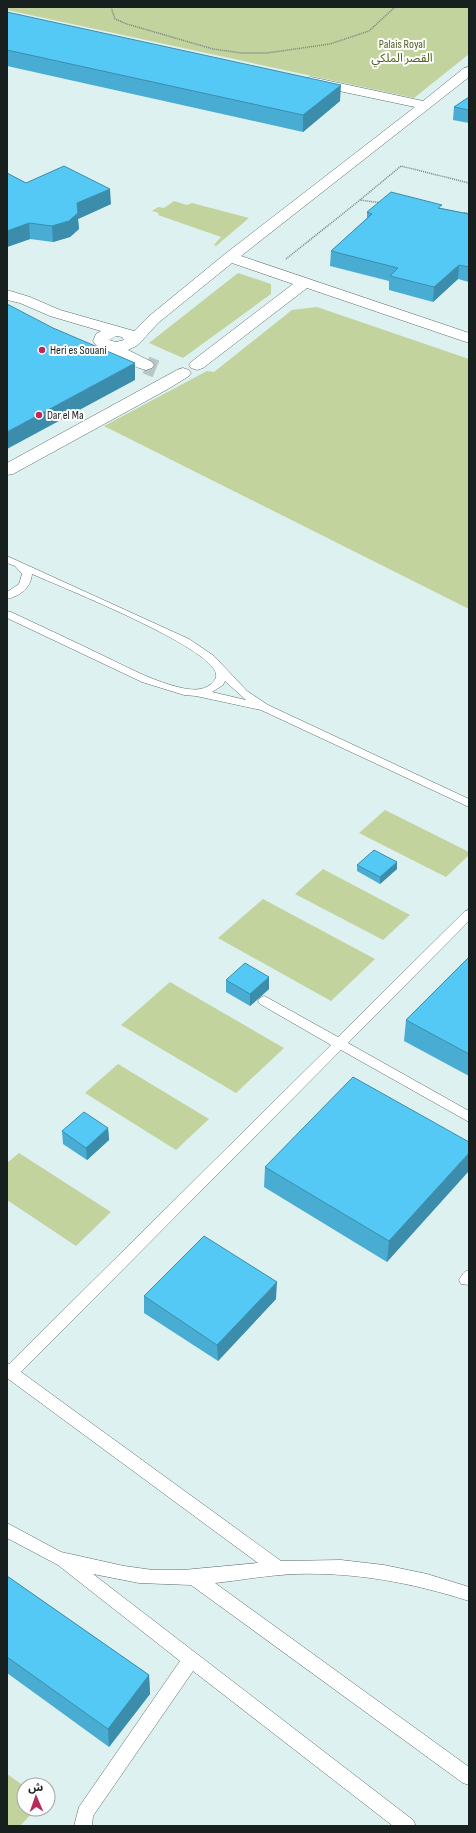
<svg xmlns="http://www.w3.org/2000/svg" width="476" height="1833" font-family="'Sofia Sans Condensed','Noto Sans Arabic',sans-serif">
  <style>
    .green { fill: #c2d39e }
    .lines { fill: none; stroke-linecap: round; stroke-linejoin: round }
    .minor-tunnel { stroke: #b6c7c6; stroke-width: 18; stroke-dasharray: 18 8; stroke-linecap: butt }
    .service-casing { stroke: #5b6c6b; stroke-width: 1 }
    .minor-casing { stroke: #5b6c6b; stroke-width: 1 }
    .path { stroke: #758282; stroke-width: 1.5; stroke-dasharray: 1 1; stroke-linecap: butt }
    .service { fill: #fff; fill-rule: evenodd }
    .minor { fill: #fff; fill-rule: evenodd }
    .wall { fill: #49add3 }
    .shaded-wall { fill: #3c8dac }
    .building { fill: #55c9f5; stroke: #3c8dac }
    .poi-dot { fill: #b92b5d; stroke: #fff; stroke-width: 1.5 }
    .labels { text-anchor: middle; stroke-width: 4; stroke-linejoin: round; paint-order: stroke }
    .far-park-label { font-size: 12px; fill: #4d5d1e; stroke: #fff }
    .far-poi-label { font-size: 12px; fill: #181f1f; stroke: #fff; text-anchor: start }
  </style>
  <rect width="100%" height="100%" fill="#ddf1f0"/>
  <path class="green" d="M 7,7 L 469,7 L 469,54 L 414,98 L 7,10 Z
    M 174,201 L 187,205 L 192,203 L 249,218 L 216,246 L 214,245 L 221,237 L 158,215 L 159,213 L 152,211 L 158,207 L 164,208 Z
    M 238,273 L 271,284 L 271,294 L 183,358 L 149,343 Z
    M 317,307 L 469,359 L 469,609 L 104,426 L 207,371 L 214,372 L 292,310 Z
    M 385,810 L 469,852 L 469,855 L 446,877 L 359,833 Z
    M 323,869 L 410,915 L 383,940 L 295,894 Z
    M 263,899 L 375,959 L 331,1001 L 218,938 Z
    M 170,982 L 284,1048 L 236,1093 L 121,1025 Z
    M 118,1064 L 209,1119 L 176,1150 L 85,1093 Z
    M 19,1153 L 111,1212 L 76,1246 L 7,1200 L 7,1163 Z
    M 7,1774 L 24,1786 L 24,1809 L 36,1809 L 20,1826 L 7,1826 Z"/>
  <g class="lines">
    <path class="minor-tunnel" d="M 146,365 L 156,369"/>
    <g class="service-casing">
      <path id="service" d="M 7,556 L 189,639 L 214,656 L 247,691 L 268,705 L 469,799 L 469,807 L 261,710 L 196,696 L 184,695 L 142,682 L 7,618 L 7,611 L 11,612 C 43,627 75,642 106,657 C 131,669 155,682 182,688 C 192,690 203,691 211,684 C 214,681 217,679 216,674 C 212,647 61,587 32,574 C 31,588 20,596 7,599 L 7,592 L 19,584 L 22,574 L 15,566 L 7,563 ZM 225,681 L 246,700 L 212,692 L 223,685 Z
        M 469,910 L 469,921 L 348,1043 L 469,1111 L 469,1122 L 341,1050 L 21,1372 L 281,1561 L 341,1560 L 384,1565 L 427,1574 L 469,1587 L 469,1601 C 413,1583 355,1572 296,1574 C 269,1575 242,1580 215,1583 L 469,1767 L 469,1785 L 463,1783 L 191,1585 L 139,1583 L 93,1574 L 413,1820 L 416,1826 L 393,1826 L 193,1671 L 93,1816 L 92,1826 L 74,1826 L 79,1807 L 180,1661 L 58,1565 L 7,1538 L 7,1523 L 61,1552 L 124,1566 L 153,1570 L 183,1570 L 258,1563 L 7,1378 L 7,1364 L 9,1364 L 331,1045 L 260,1004 L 258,1001 L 260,998 L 264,996 L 268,998 L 338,1037 L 465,911 Z
        M 469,1270 L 469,1285 L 461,1284 L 459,1280 C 462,1275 463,1272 469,1270 Z"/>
    </g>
    <g class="minor-casing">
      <path id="minor" d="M 469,67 L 469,77 L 241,256 L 469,333 L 469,343 L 307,288 L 203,368 L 197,370 L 191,368 L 189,365 L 191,362 L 293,284 L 232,263 L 158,323 L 138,345 L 128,350 L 152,362 L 154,365 L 152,368 L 146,370 C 133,367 100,352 93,341 L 96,334 L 101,331 L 50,316 L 20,303 L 7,300 L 7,290 L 30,297 L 60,310 L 134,331 L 148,317 L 225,254 L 415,107 L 306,84 L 305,81 L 306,78 L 311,77 L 423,101 L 464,68 ZM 116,336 L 122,337 L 124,340 L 116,342 L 109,340 Z
        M 183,368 L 189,370 L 191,373 L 189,376 L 168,389 L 13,474 L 7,475 L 7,463 L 177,370 Z"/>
    </g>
    <path class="path" d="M 111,7 L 115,19 L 127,24 L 213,49 L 242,53 L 267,53 L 330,44 L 369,31 L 395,7
      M 360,200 L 401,166 L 469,183
      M 462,213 L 469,213
      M 286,259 L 360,200 L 382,203"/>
    <use href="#service" class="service"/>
    <use href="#minor" class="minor"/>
  </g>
  <path class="wall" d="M 7,12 L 340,101 L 303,132 L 7,66 Z
    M 469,97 L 469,123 L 453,120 L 454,107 Z
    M 7,173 L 26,183 L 111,204 L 78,219 L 79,229 L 70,237 L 53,242 L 30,239 L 7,247 Z
    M 441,208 L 469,214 L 469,282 L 458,279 L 433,302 L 389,290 L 389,281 L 330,266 L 331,251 L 367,218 L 367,212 Z
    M 357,865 L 397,869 L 380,884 L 357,871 Z
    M 469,957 L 469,1076 L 404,1041 L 406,1020 Z
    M 226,980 L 269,989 L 250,1006 L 226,992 Z
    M 108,1128 L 109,1140 L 87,1160 L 63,1144 L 62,1131 Z
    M 469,1142 L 387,1262 L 264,1187 L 265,1167 Z
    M 144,1296 L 276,1299 L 218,1361 L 144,1313 Z
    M 7,1576 L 149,1675 L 150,1694 L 109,1747 L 7,1673 Z"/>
  <path class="shaded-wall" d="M 341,85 L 340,101 L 303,132 L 303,115 Z
    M 110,189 L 111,204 L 78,219 L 79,229 L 70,237 L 53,242 L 52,226 L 77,203 Z
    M 29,223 L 30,239 L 7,247 L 7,231 Z
    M 459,265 L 458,279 L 433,302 L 434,287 Z
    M 135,363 L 135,380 L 7,449 L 7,432 Z
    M 397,862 L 397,869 L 380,884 L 380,877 Z
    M 269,977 L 269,989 L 250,1006 L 250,994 Z
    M 108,1128 L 109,1140 L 87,1160 L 86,1148 Z
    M 469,1153 L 469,1171 L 387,1262 L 389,1241 Z
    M 277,1282 L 276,1299 L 218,1361 L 217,1345 Z
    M 149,1675 L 150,1694 L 109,1747 L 108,1729 Z"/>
  <path class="building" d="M 7,12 L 341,85 L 303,115 L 7,50 Z
    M 469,97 L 469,110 L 454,107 Z
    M 64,166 L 110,189 L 77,203 L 78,213 L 69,221 L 52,226 L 29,223 L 7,231 L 7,173 L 26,183 Z
    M 391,192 L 442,205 L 438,208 L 469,214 L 469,267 L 459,265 L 434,287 L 390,276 L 398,268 L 331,251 L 372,214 L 367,212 Z
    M 7,304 L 53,328 L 135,363 L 7,432 Z
    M 374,850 L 397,862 L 380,877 L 357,865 Z
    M 469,957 L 469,1054 L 406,1020 Z
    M 245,963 L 269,977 L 250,994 L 226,980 Z
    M 353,1077 L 469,1142 L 469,1153 L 389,1241 L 265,1167 Z
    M 84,1112 L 108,1128 L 86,1148 L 62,1131 Z
    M 204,1236 L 277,1282 L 217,1345 L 144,1296 Z
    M 7,1576 L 149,1675 L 108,1729 L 7,1657 Z"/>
  <g class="poi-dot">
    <circle cx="42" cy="350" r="4"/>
    <circle cx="39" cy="415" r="4"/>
  </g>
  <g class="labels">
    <g class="far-park-label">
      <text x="402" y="48">Palais Royal<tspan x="402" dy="14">القصر الملكي</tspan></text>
    </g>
    <g class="far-poi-label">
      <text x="50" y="354">Heri es Souani</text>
      <text x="47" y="419">Dar el Ma</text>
    </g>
  </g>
  <rect width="476" height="1833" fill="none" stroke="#181f1f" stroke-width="16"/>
  <g transform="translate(36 1797) rotate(358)"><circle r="19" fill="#ffffff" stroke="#a3a5a5"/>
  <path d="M0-3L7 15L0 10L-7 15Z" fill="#b92b5d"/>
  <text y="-6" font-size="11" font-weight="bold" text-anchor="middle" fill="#181f1f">ش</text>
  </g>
</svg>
